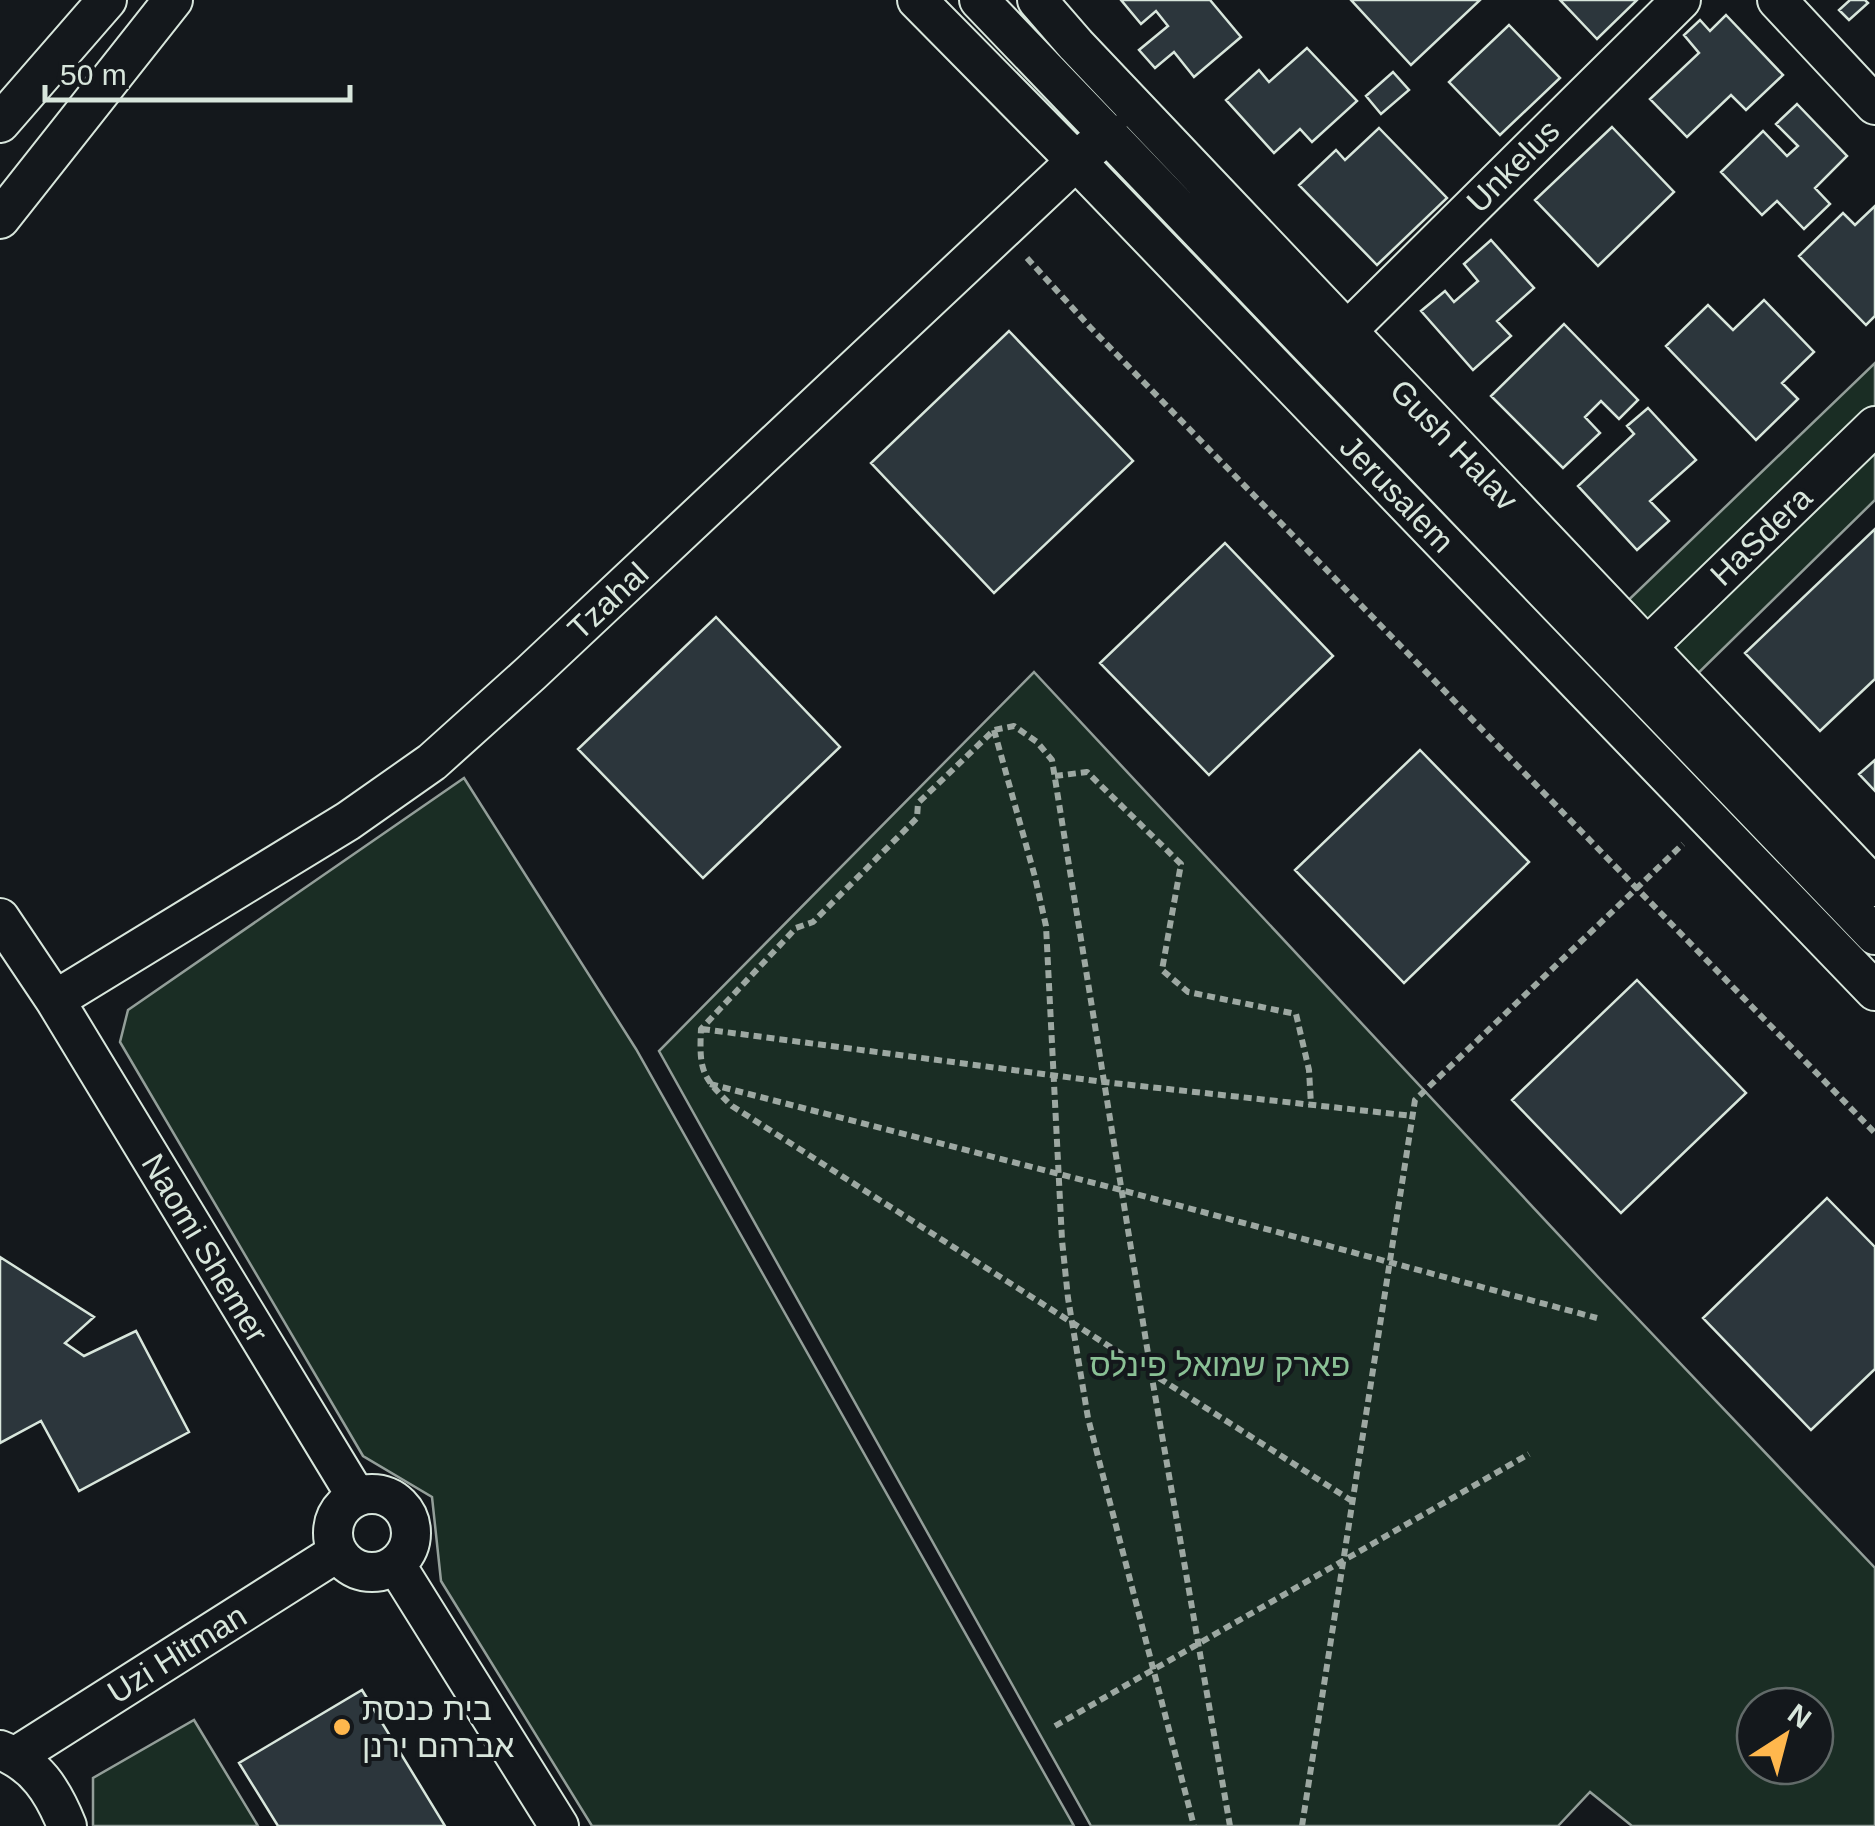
<svg xmlns="http://www.w3.org/2000/svg" width="1875" height="1826" font-family="Arial,'Noto Sans Hebrew',sans-serif">
  <style>
    .green { fill: #1a2d24; stroke: #939e99; stroke-width: 2.5; fill-rule: evenodd }
    .building { fill: #2c363c; stroke: #d8e6dc; stroke-width: 2.5 }
    .lines { fill: none; stroke-linecap: round; stroke-linejoin: round }
    .street-casing { stroke: #d8e6dc; stroke-width: 42 }
    .path { stroke: #9da8a2; stroke-width: 6; stroke-dasharray: 8 5; stroke-linecap: butt }
    .street { stroke: #14181c; stroke-width: 38 }
    .poi-dot { fill: #ffb74d; stroke: #14181c; stroke-width: 4 }
    .labels { text-anchor: middle; stroke-width: 8; stroke-linejoin: round; paint-order: stroke }
    .street-label { font-size: 32px; fill: #d8e6dc; stroke: #14181c }
    .park-label { font-size: 32px; fill: #8ac095; stroke: #14181c }
    .poi-label { font-size: 32px; fill: #d8e6dc; stroke: #14181c; text-anchor: start }
  </style>
  <rect width="100%" height="100%" fill="#14181c"/>
  <path class="green" d="M 1875,363 L 1875,500 L 1685,686 L 1615,613 Z
    M 1034,672 L 1599,1278 L 1875,1568 L 1875,1826 L 1632,1826 L 1590,1792 L 1558,1826 L 1091,1826 L 659,1051 ZM 1755,1706 L 1815,1706 L 1815,1766 L 1755,1766 Z
    M 464,778 L 636,1049 L 1074,1826 L 592,1826 L 441,1581 L 432,1497 L 363,1456 L 120,1042 L 128,1010 Z
    M 194,1720 L 258,1826 L 93,1826 L 93,1778 Z"/>
  <path class="building" d="M 1121,0 L 1210,0 L 1241,37 L 1194,77 L 1174,52 L 1155,68 L 1139,50 L 1168,26 L 1156,11 L 1141,24 Z
    M 1351,0 L 1480,0 L 1411,65 Z
    M 1560,0 L 1637,0 L 1597,39 Z
    M 1850,0 L 1865,0 L 1868,3 L 1849,20 L 1839,10 Z
    M 1726,15 L 1783,75 L 1746,110 L 1731,95 L 1687,137 L 1650,99 L 1699,53 L 1684,35 L 1700,20 L 1710,31 Z
    M 1509,25 L 1560,78 L 1500,135 L 1449,82 Z
    M 1307,48 L 1357,101 L 1312,142 L 1300,129 L 1274,153 L 1226,100 L 1259,70 L 1269,82 Z
    M 1393,72 L 1409,90 L 1381,114 L 1366,96 Z
    M 1797,104 L 1847,156 L 1815,188 L 1830,204 L 1804,229 L 1777,201 L 1762,215 L 1721,172 L 1763,131 L 1787,156 L 1798,146 L 1776,124 Z
    M 1612,127 L 1674,192 L 1598,266 L 1535,200 Z
    M 1379,128 L 1447,198 L 1377,265 L 1299,185 L 1336,150 L 1345,160 Z
    M 1875,206 L 1875,316 L 1866,325 L 1799,256 L 1843,213 L 1855,225 Z
    M 1491,240 L 1534,288 L 1497,321 L 1511,336 L 1473,370 L 1421,311 L 1445,291 L 1454,302 L 1478,281 L 1464,264 Z
    M 1764,300 L 1814,352 L 1782,383 L 1798,399 L 1756,440 L 1666,346 L 1708,305 L 1733,330 Z
    M 1564,324 L 1638,400 L 1619,419 L 1601,401 L 1585,417 L 1600,433 L 1563,468 L 1491,396 Z
    M 1009,331 L 1133,461 L 994,593 L 871,463 Z
    M 1648,408 L 1696,460 L 1650,501 L 1669,521 L 1637,550 L 1578,486 L 1634,434 L 1627,426 Z
    M 1875,529 L 1875,679 L 1820,731 L 1745,653 Z
    M 1225,543 L 1333,656 L 1209,775 L 1100,663 Z
    M 716,617 L 840,747 L 703,878 L 578,749 Z
    M 1420,750 L 1529,862 L 1404,983 L 1295,870 Z
    M 1875,760 L 1875,791 L 1859,774 Z
    M 1637,980 L 1746,1093 L 1621,1213 L 1512,1100 Z
    M 1827,1198 L 1875,1247 L 1875,1369 L 1811,1430 L 1703,1318 Z
    M 0,1257 L 94,1317 L 65,1343 L 84,1356 L 136,1331 L 189,1432 L 79,1491 L 41,1421 L 0,1443 Z
    M 362,1690 L 445,1826 L 278,1826 L 239,1763 Z"/>
  <g class="lines">
    <g class="street-casing">
      <path id="street" d="M 917,0 L 1076,161 L 1875,991
        M 979,0 L 1875,935
        M 1037,0 L 1076,45 L 1875,887
        M 1777,0 L 1875,105
        M 0,123 L 107,0
        M 0,219 L 173,0
        M 1346,332 L 1681,0
        M 1647,647 L 1875,426
        M 0,918 L 55,1000 L 356,1496
        M 55,1000 L 348,821 L 432,762 L 531,673 L 1076,161 L 1109,133
        M333 1533a39 39 0 1 1 78 0a39 39 0 1 1-78 0Z
        M 396,1565 L 559,1826
        M 0,1750 C 36,1764 53,1791 67,1826
        M 16,1756 L 338,1552"/>
    </g>
    <path class="path" d="M 1027,258 L 1090,327 L 1875,1133
      M 994,730 L 1035,877 L 1046,926 L 1062,1240 L 1068,1298 L 1088,1418 L 1194,1826
      M 1055,776 L 1087,772 L 1181,864 L 1162,970 L 1188,992 L 1296,1014 L 1309,1070 L 1311,1105
      M 702,1029 L 1104,1082 L 1413,1116
      M 710,1084 L 1121,1190 L 1597,1318
      M 1055,1726 L 1529,1454
      M 1230,1826 L 1151,1372 L 1052,760 L 1037,742 L 1014,726 L 994,730 L 918,803 L 917,818 L 813,922 L 796,928 L 701,1029 C 699,1071 702,1077 732,1106 L 1352,1501
      M 1302,1826 L 1415,1100 L 1683,844"/>
    <use href="#street" class="street"/>
  </g>
  <circle class="poi-dot" cx="342" cy="1727" r="10"/>
  <g class="labels">
    <g class="street-label">
      <text transform="translate(1513 166) rotate(-45)" y="11">Unkelus</text>
      <text transform="translate(1454 445) rotate(46)" y="11">Gush Halav</text>
      <text transform="translate(1397 494) rotate(46)" y="11">Jerusalem</text>
      <text transform="translate(1761 536) rotate(-44)" y="11">HaSdera</text>
      <text transform="translate(608 601) rotate(-43)" y="11">Tzahal</text>
      <text transform="translate(205 1248) rotate(59)" y="11">Naomi Shemer</text>
      <text transform="translate(177 1654) rotate(-32)" y="11">Uzi Hitman</text>
    </g>
    <g class="park-label">
      <text x="1220" y="1376">פארק שמואל פינלס</text>
    </g>
    <g class="poi-label">
      <text x="362" y="1720">בית כנסת<tspan x="362" dy="37">אברהם ירנן</tspan></text>
    </g>
  </g>
  <g transform="translate(1785 1736) rotate(36)"><circle r="48" fill="#14181c" stroke="#626a69" stroke-width="2.5"/>
  <path d="M0-8L18 38L0 25L-18 38Z" fill="#ffb74d"/>
  <text y="-15" font-size="28" font-weight="bold" text-anchor="middle" fill="#d8e6dc">N</text>
  </g>
  <path d="M45 85v15h305v-15" fill="none" stroke="#d8e6dc" stroke-width="5"/>
  <text x="60" y="85" font-size="30" fill="#d8e6dc" stroke="#14181c" stroke-width="8" paint-order="stroke">50 m</text>
</svg>
